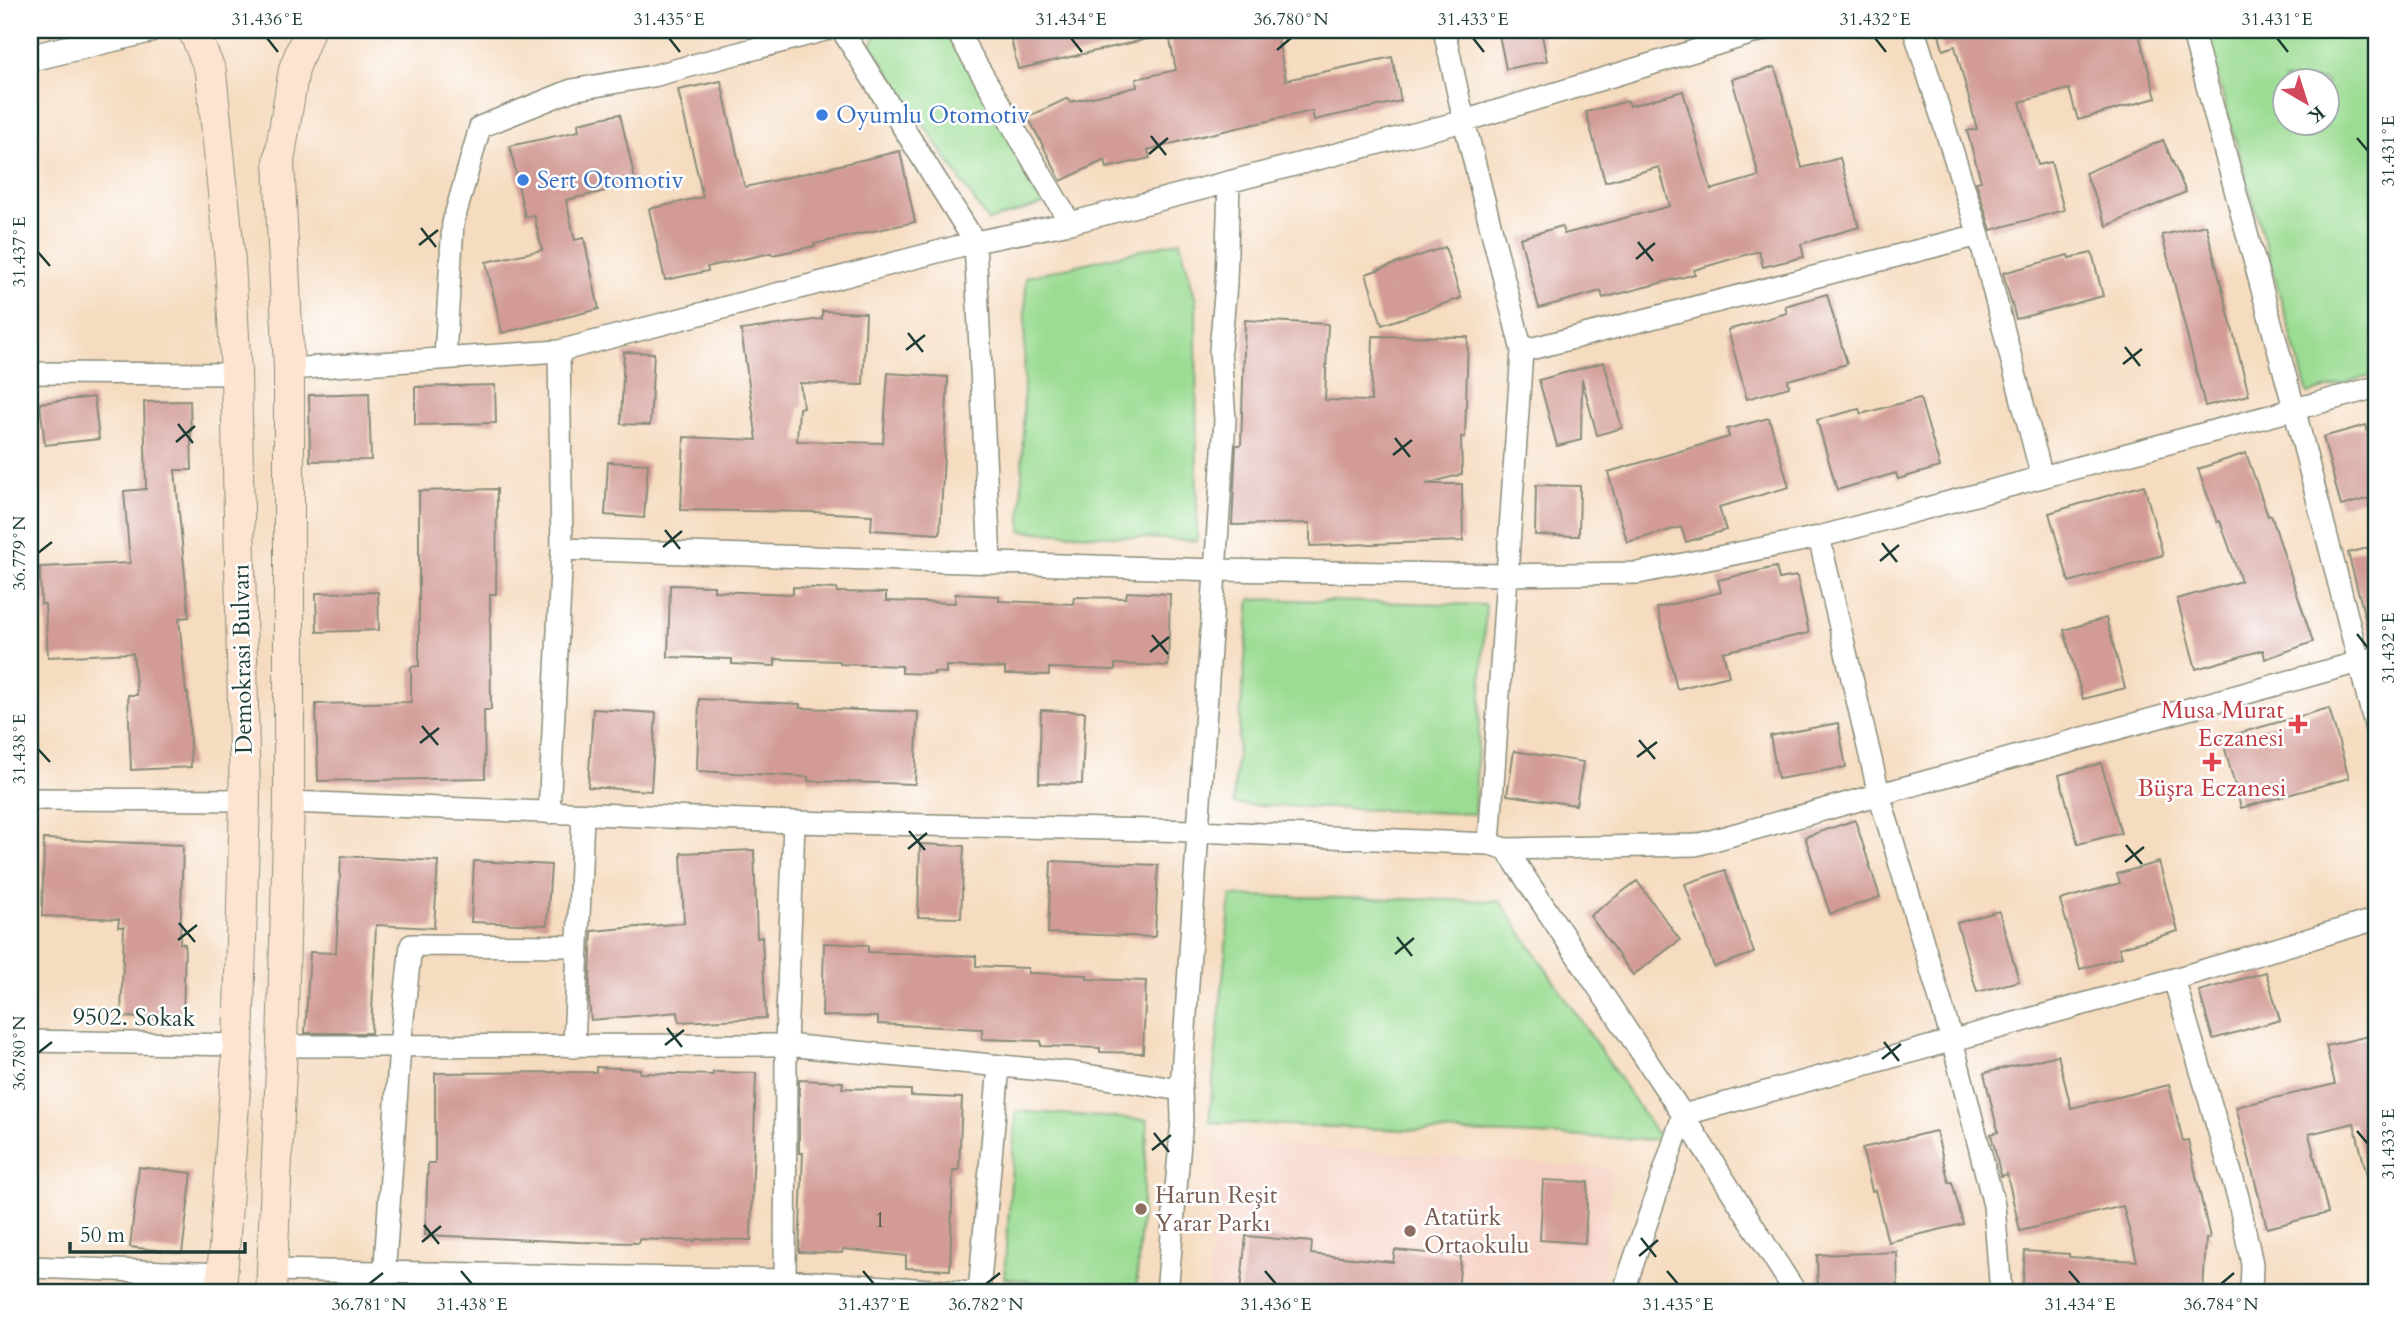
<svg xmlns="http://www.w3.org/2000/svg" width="2407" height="1323" font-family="Cardo,serif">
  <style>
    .built { fill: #f6d2c4 }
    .green { fill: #9bdc93; stroke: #5d8c64; stroke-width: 2; fill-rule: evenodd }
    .building { fill: #d29b95 }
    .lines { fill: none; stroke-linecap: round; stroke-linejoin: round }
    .minor-casing { stroke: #8a8c7a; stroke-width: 24 }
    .tertiary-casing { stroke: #8a8c7a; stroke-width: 29 }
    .secondary-casing { stroke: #8a8c7a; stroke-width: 32 }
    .minor { stroke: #fff; stroke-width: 21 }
    .tertiary { stroke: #fff; stroke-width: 26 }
    .secondary { stroke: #fde4d1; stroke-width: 30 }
    .ticks { fill: none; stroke: #1f3d34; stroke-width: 2.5 }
    .shop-dot { fill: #3f7fe0; stroke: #fff; stroke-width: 2.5 }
    .health-dot { fill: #e0444e; stroke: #fff; stroke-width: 2.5 }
    .education-dot { fill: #8d6e63; stroke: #fff; stroke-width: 2.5 }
    .labels { text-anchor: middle; stroke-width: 5; stroke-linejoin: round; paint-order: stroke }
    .number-label { font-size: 21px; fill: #4c544c }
    .shop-label { font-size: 24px; fill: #366cbe; stroke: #fff; text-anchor: start }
    .street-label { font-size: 24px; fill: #1f3d34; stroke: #fff }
    .health-label { font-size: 24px; fill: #be3a42; stroke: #fff; text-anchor: end }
    .education-label { font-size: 24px; fill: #785e54; stroke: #fff; text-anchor: start }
    .neatline { fill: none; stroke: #1f3d34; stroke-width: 2.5 }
    .ticks-label { font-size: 18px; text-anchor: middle; fill: #1f3d34 }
  </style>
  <rect width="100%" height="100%" fill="#fff"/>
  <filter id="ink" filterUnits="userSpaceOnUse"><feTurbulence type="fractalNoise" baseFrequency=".0143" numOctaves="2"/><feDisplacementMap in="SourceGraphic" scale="14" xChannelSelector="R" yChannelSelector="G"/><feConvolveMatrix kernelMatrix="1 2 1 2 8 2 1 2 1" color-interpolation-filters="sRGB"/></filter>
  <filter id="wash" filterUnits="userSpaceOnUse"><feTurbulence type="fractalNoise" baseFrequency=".00686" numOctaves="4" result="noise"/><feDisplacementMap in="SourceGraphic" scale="28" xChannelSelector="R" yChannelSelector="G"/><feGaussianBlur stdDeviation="1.57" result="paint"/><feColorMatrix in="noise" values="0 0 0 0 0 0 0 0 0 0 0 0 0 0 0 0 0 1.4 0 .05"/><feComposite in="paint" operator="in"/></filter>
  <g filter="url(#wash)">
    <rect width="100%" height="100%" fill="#f5dbbf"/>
    <path class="built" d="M 1219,1140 L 1612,1169 L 1602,1293 L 1207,1293 Z"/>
    <path class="green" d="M 894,30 L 951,30 L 1060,199 L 988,221 L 871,45 L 875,36 Z
      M 2204,30 L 2377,30 L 2377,373 L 2308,394 ZM 2326,80 L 2326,122 L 2284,122 L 2284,80 Z
      M 1180,241 L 1196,301 L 1197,541 L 1021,531 L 1026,277 Z
      M 1250,599 L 1486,605 L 1474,814 L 1233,804 Z
      M 1231,896 L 1500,901 L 1661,1140 L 1209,1122 Z
      M 1016,1111 L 1148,1120 L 1136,1293 L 1004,1278 Z"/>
    <g id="blocks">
      <path class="building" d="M 1009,30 L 1151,30 L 1152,38 L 1018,69 Z
        M 1168,30 L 1276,30 L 1286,80 L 1392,57 L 1401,101 L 1314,120 L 1312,111 L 1193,138 L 1148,150 L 1150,158 L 1107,168 L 1105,160 L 1061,181 L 1028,117 L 1068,98 L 1070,102 L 1137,87 L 1136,79 L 1176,70 Z
        M 1498,30 L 1541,30 L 1547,61 L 1506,69 Z
        M 1938,30 L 2138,30 L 2156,98 L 2078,120 L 2069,89 L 2020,102 L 2038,165 L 2051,162 L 2064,210 L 1991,230 L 1976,182 L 1981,181 L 1967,131 L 1977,129 L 1955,46 L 1943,50 Z
        M 1775,67 L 1802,168 L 1840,158 L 1859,227 L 1801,244 L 1804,257 L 1763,267 L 1759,251 L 1694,270 L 1695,274 L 1653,285 L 1603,298 L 1601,291 L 1539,308 L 1520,238 L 1562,226 L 1564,234 L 1670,206 L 1659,167 L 1605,182 L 1586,112 L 1628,101 L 1630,106 L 1683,91 L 1711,190 L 1759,176 L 1732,79 Z
        M 721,81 L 744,185 L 746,187 L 900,151 L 915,222 L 814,244 L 815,246 L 772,255 L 771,253 L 707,267 L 708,271 L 665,280 L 649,209 L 703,197 L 678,90 Z
        M 620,114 L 636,184 L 566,200 L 575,240 L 584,238 L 599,309 L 502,333 L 486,262 L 542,250 L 534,215 L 525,217 L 510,146 L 579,131 L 578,123 Z
        M 2163,140 L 2186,192 L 2107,226 L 2085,173 Z
        M 2206,225 L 2249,395 L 2205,406 L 2162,235 Z
        M 1445,247 L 1461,298 L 1382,325 L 1366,274 Z
        M 2092,253 L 2103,296 L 2016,319 L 2003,273 L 2068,255 L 2069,258 Z
        M 1827,294 L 1847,364 L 1788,380 L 1789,387 L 1747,399 L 1728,330 L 1787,313 L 1785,306 Z
        M 822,311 L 866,313 L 863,385 L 800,383 L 803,407 L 799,408 L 797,441 L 883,443 L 888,373 L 948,377 L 940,534 L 871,530 L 872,515 L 812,512 L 681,510 L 684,437 L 757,440 L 741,330 L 822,319 Z
        M 1245,320 L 1328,324 L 1325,400 L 1371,401 L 1373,336 L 1468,337 L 1465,437 L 1461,437 L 1462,474 L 1426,484 L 1462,484 L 1463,541 L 1310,546 L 1310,523 L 1232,525 L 1236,445 L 1241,445 Z
        M 624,352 L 654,353 L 650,425 L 621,424 Z
        M 1604,362 L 1622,428 L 1597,435 L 1582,379 L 1581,440 L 1557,446 L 1539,380 Z
        M 495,385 L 496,423 L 415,425 L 415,387 Z
        M 369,393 L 371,460 L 310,461 L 309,395 Z
        M 94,397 L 99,439 L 45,445 L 40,403 Z
        M 1920,398 L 1940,467 L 1898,479 L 1896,473 L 1837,490 L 1817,420 L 1859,409 L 1861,414 Z
        M 190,401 L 192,470 L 175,470 L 189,617 L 179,618 L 186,693 L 188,693 L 191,767 L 131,770 L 128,695 L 137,695 L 133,653 L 48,657 L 45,604 L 41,604 L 40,567 L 130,563 L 124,491 L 146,489 L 144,402 Z
        M 1769,418 L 1789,487 L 1719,507 L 1726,530 L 1686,542 L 1681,527 L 1627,542 L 1608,472 L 1729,437 L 1727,429 Z
        M 2366,425 L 2377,468 L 2377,496 L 2341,506 L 2323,437 Z
        M 2246,453 L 2268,516 L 2271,515 L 2313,642 L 2265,659 L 2263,650 L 2196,669 L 2177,599 L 2241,581 L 2220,521 L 2217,522 L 2198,469 Z
        M 608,462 L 648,464 L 644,518 L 605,515 Z
        M 1536,485 L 1580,486 L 1579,536 L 1535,535 Z
        M 2144,485 L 2163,555 L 2069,582 L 2049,513 Z
        M 497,489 L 496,594 L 490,594 L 491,710 L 484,710 L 485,778 L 318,781 L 316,704 L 411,702 L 411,667 L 419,666 L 419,491 Z
        M 2377,545 L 2377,639 L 2371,640 L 2348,553 Z
        M 1776,567 L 1779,579 L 1797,576 L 1809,633 L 1723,652 L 1729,676 L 1677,689 L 1657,608 L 1721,592 L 1718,580 Z
        M 670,585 L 714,586 L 714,591 L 793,594 L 793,587 L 837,589 L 837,592 L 886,593 L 886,601 L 955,603 L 955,594 L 999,596 L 999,601 L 1073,604 L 1074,597 L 1126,598 L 1127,592 L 1170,594 L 1168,666 L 1115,664 L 1115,670 L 1049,668 L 1049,675 L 1005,674 L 1005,668 L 946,666 L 946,673 L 934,672 L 934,674 L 902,673 L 902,666 L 840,664 L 840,661 L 775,659 L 775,666 L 732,664 L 732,659 L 668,657 Z
        M 378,592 L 379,630 L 317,632 L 316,593 Z
        M 2106,618 L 2125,688 L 2083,699 L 2064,630 Z
        M 699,699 L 800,704 L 800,708 L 918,712 L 915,784 L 808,781 L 808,777 L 697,771 Z
        M 2329,708 L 2349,778 L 2241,808 L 2222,738 Z
        M 593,709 L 656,713 L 651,791 L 588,787 Z
        M 1041,710 L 1085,712 L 1082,784 L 1039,783 Z
        M 1838,723 L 1846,767 L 1778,779 L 1770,736 Z
        M 1514,751 L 1583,762 L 1576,805 L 1507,795 Z
        M 2101,763 L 2121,833 L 2078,844 L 2059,775 Z
        M 1855,820 L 1880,897 L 1830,914 L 1805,837 Z
        M 44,839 L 183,845 L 180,943 L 185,944 L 183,1019 L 121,1017 L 124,927 L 118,927 L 119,919 L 42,916 Z
        M 920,844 L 964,846 L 961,918 L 918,917 Z
        M 754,850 L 757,938 L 762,937 L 766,1018 L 679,1022 L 678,1012 L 591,1020 L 589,1000 L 592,931 L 684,923 L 681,853 Z
        M 341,856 L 438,861 L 434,928 L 376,925 L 371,1033 L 305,1033 L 310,952 L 336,953 Z
        M 474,861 L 551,865 L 547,925 L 471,922 Z
        M 1051,861 L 1158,865 L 1155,937 L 1048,933 Z
        M 2159,862 L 2178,931 L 2119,948 L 2122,957 L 2080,969 L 2060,900 L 2120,883 L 2117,874 Z
        M 1725,870 L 1754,953 L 1714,967 L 1685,884 Z
        M 1637,881 L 1680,940 L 1633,975 L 1590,916 Z
        M 1999,911 L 2019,981 L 1977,992 L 1957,923 Z
        M 824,943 L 868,945 L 868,952 L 976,956 L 976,966 L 1028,968 L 1028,973 L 1087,975 L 1087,979 L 1146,981 L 1143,1053 L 1100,1052 L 1100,1048 L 1041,1046 L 1041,1041 L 982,1039 L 982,1029 L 878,1024 L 878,1017 L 822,1016 Z
        M 2266,972 L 2280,1020 L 2213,1039 L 2199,991 Z
        M 2377,1034 L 2377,1187 L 2370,1188 L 2354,1123 L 2309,1134 L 2328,1213 L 2267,1228 L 2236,1107 L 2335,1084 L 2326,1046 Z
        M 2058,1055 L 2071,1108 L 2169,1085 L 2183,1141 L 2188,1140 L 2210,1238 L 2206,1239 L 2203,1293 L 2022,1293 L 2025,1251 L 2069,1254 L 2069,1257 L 2137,1261 L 2123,1206 L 2020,1231 L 2007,1174 L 2001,1176 L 1991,1134 L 1998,1132 L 1984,1073 Z
        M 596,1067 L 640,1069 L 640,1073 L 713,1075 L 713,1072 L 756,1073 L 751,1240 L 696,1239 L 695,1241 L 639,1239 L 639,1243 L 578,1242 L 425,1235 L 428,1163 L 435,1163 L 435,1073 L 596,1072 Z
        M 799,1080 L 843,1082 L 842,1088 L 911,1090 L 911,1096 L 962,1098 L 959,1170 L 953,1170 L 950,1270 L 906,1268 L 906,1256 L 843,1249 L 842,1253 L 799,1252 L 803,1153 L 799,1153 Z
        M 1936,1131 L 1949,1183 L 1952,1182 L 1963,1224 L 1888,1242 L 1875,1190 L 1872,1191 L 1862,1148 Z
        M 139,1167 L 192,1173 L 182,1253 L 130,1247 Z
        M 1543,1180 L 1588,1182 L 1585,1243 L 1540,1240 Z
        M 1246,1236 L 1312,1242 L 1311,1254 L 1393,1262 L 1395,1250 L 1461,1256 L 1458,1293 L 1240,1293 Z
        M 1897,1252 L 1898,1293 L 1818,1293 L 1817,1255 Z"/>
    </g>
  </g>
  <g filter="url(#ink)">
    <use href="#blocks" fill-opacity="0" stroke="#8a8c7a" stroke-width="2"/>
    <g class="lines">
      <g class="minor-casing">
        <path id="minor" d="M 842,30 L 975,242 L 990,562
          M 956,30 L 1070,223
          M 1444,30 L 1464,121 L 1522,351 L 1489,844
          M 1914,30 L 1979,235 L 2042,477
          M 2192,30 L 2294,408 L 2377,733
          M 1522,351 L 1979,235
          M 445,357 L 453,223 L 480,127 L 572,90 L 653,76 L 825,30
          M 289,369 L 559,351 L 975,242 L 1070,223 L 1464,121 L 1763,30
          M 30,373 L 236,374
          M 1819,537 L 1879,794 L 1952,1040 L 1994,1205 L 2001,1293
          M 562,549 L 1216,570 L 1507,575 L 1638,573 L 1819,537 L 2377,387
          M 30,799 L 245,800
          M 289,802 L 794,822 L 1197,831 L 1489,844 L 1506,849 L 1696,845 L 2377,657
          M 549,813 L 562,549 L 559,351
          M 1506,849 L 1683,1115 L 1796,1293
          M 2174,979 L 2238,1197 L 2252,1264 L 2251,1293
          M 30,1041 L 238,1045
          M 282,1046 L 786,1045 L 1074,1073 L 1181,1090
          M 574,1047 L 583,814
          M 30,1267 L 223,1274
          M 272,1270 L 785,1280 L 973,1293
          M 383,1293 L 400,1046 L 411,945 L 578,946
          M 785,1293 L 786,1045 L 794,822
          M 979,1293 L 999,1066
          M 1167,1293 L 1182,1119 L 1181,1090 L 1225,420 L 1220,350 L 1226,284 L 1229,182
          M 1623,1293 L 1683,1115 L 2174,979 L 2377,919"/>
      </g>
      <g class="tertiary-casing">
        <path id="tertiary" d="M 30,58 L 147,30"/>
      </g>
      <g class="secondary-casing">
        <path id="secondary" d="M 193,30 L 211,72 L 230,262 L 236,374 L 245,800 L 238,1045 L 221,1293
          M 271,1293 L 282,1046 L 289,802 L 289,369 L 279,161 L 294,69 L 309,30"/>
      </g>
      <use href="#minor" class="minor"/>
      <use href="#tertiary" class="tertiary"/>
      <use href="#secondary" class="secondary"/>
    </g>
  </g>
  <path class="ticks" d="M 267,38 L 278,52M 669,38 L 680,52M 1071,38 L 1082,52M 1473,38 L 1484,52M 1875,38 L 1886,52M 2277,38 L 2288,52M 1277,50 L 1291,38M 1151,136 L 1166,155M 2357,138 L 2368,151M 1149,154 L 1168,138M 421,228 L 436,247M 1638,242 L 1653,261M 419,245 L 438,230M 38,252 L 50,266M 1636,259 L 1655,243M 908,333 L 923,352M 2125,347 L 2140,366M 906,350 L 925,335M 2123,364 L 2142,349M 178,424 L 193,443M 1395,438 L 1410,457M 176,442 L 195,426M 1393,455 L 1412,440M 665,530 L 680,549M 1882,543 L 1897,562M 663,547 L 682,531M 38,553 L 52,542M 1880,561 L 1899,545M 2357,634 L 2368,648M 1152,635 L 1168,654M 1150,652 L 1169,637M 422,726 L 438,745M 1639,740 L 1655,759M 420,743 L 439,728M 38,749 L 50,762M 1637,757 L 1657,742M 909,831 L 925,850M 2126,845 L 2142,864M 908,849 L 927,833M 2125,862 L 2144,847M 179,923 L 195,942M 1397,937 L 1412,956M 178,940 L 197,925M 1395,954 L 1414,938M 667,1028 L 682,1047M 1884,1042 L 1899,1061M 665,1045 L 684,1030M 38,1053 L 52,1042M 1882,1059 L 1901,1044M 2357,1131 L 2368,1144M 1154,1133 L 1169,1152M 1152,1150 L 1171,1135M 424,1225 L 439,1244M 1641,1238 L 1656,1257M 422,1242 L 441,1226M 1639,1256 L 1658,1240M 461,1271 L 472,1284M 863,1271 L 874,1284M 1265,1271 L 1276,1284M 1667,1271 L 1678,1284M 2069,1271 L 2080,1284M 369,1284 L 383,1273M 986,1284 L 1000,1273M 2221,1284 L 2234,1273"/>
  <g class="shop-dot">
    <circle cx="822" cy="115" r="7"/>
    <circle cx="523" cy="180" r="7"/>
  </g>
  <g class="health-dot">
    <path d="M2294.5 713.5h7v7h7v7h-7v7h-7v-7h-7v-7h7z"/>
    <path d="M2208.5 751.5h7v7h7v7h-7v7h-7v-7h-7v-7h7z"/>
  </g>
  <g class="education-dot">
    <circle cx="1141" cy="1209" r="7"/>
    <circle cx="1410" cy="1231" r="7"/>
  </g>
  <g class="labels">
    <g class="number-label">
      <text x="880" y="1227">1</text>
    </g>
    <g class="shop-label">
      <text x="836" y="123">Oyumlu Otomotiv</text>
      <text x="537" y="188">Sert Otomotiv</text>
    </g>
    <g class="street-label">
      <text transform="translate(242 659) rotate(-91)" y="8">Demokrasi Bulvarı</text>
      <text transform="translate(134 1017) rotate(1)" y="8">9502. Sokak</text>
    </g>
    <g class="health-label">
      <text x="2284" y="718">Musa Murat<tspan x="2284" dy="28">Eczanesi</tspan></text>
      <text x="2212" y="796" text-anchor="middle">Büşra Eczanesi</text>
    </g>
    <g class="education-label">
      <text x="1155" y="1203">Harun Reşit<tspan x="1155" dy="28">Yarar Parkı</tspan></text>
      <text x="1424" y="1225">Atatürk<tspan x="1424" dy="28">Ortaokulu</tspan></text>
    </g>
  </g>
  <rect width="2407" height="1323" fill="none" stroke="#fff" stroke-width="77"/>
  <g transform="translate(2306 102) rotate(141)"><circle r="33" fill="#ffffff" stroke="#a5b1ae" stroke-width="2"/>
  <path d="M0-5L12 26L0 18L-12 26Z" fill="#d1495b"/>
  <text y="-10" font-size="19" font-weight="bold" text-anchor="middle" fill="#1f3d34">K</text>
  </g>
  <path d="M70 1242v10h175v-10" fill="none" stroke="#1f3d34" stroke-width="3.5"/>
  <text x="80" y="1242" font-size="21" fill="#1f3d34" stroke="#ffffff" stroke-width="5" paint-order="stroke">50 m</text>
  <rect x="38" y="38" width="2330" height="1246" class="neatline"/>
  <g class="ticks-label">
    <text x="267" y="25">31.436°E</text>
    <text x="669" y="25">31.435°E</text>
    <text x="1071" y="25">31.434°E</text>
    <text x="1291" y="25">36.780°N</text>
    <text x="1473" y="25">31.433°E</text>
    <text x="1875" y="25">31.432°E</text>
    <text x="2277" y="25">31.431°E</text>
    <text transform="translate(2388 151) rotate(-90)" y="6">31.431°E</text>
    <text transform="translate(19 252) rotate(-90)" y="6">31.437°E</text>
    <text transform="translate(19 553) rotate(-90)" y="6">36.779°N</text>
    <text transform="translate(2388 648) rotate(-90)" y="6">31.432°E</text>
    <text transform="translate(19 749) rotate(-90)" y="6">31.438°E</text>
    <text transform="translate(19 1053) rotate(-90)" y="6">36.780°N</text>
    <text transform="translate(2388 1144) rotate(-90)" y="6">31.433°E</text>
    <text x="369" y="1310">36.781°N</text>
    <text x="472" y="1310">31.438°E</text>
    <text x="874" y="1310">31.437°E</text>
    <text x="986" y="1310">36.782°N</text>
    <text x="1276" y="1310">31.436°E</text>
    <text x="1678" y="1310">31.435°E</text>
    <text x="2080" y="1310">31.434°E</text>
    <text x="2221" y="1310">36.784°N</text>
  </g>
</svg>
